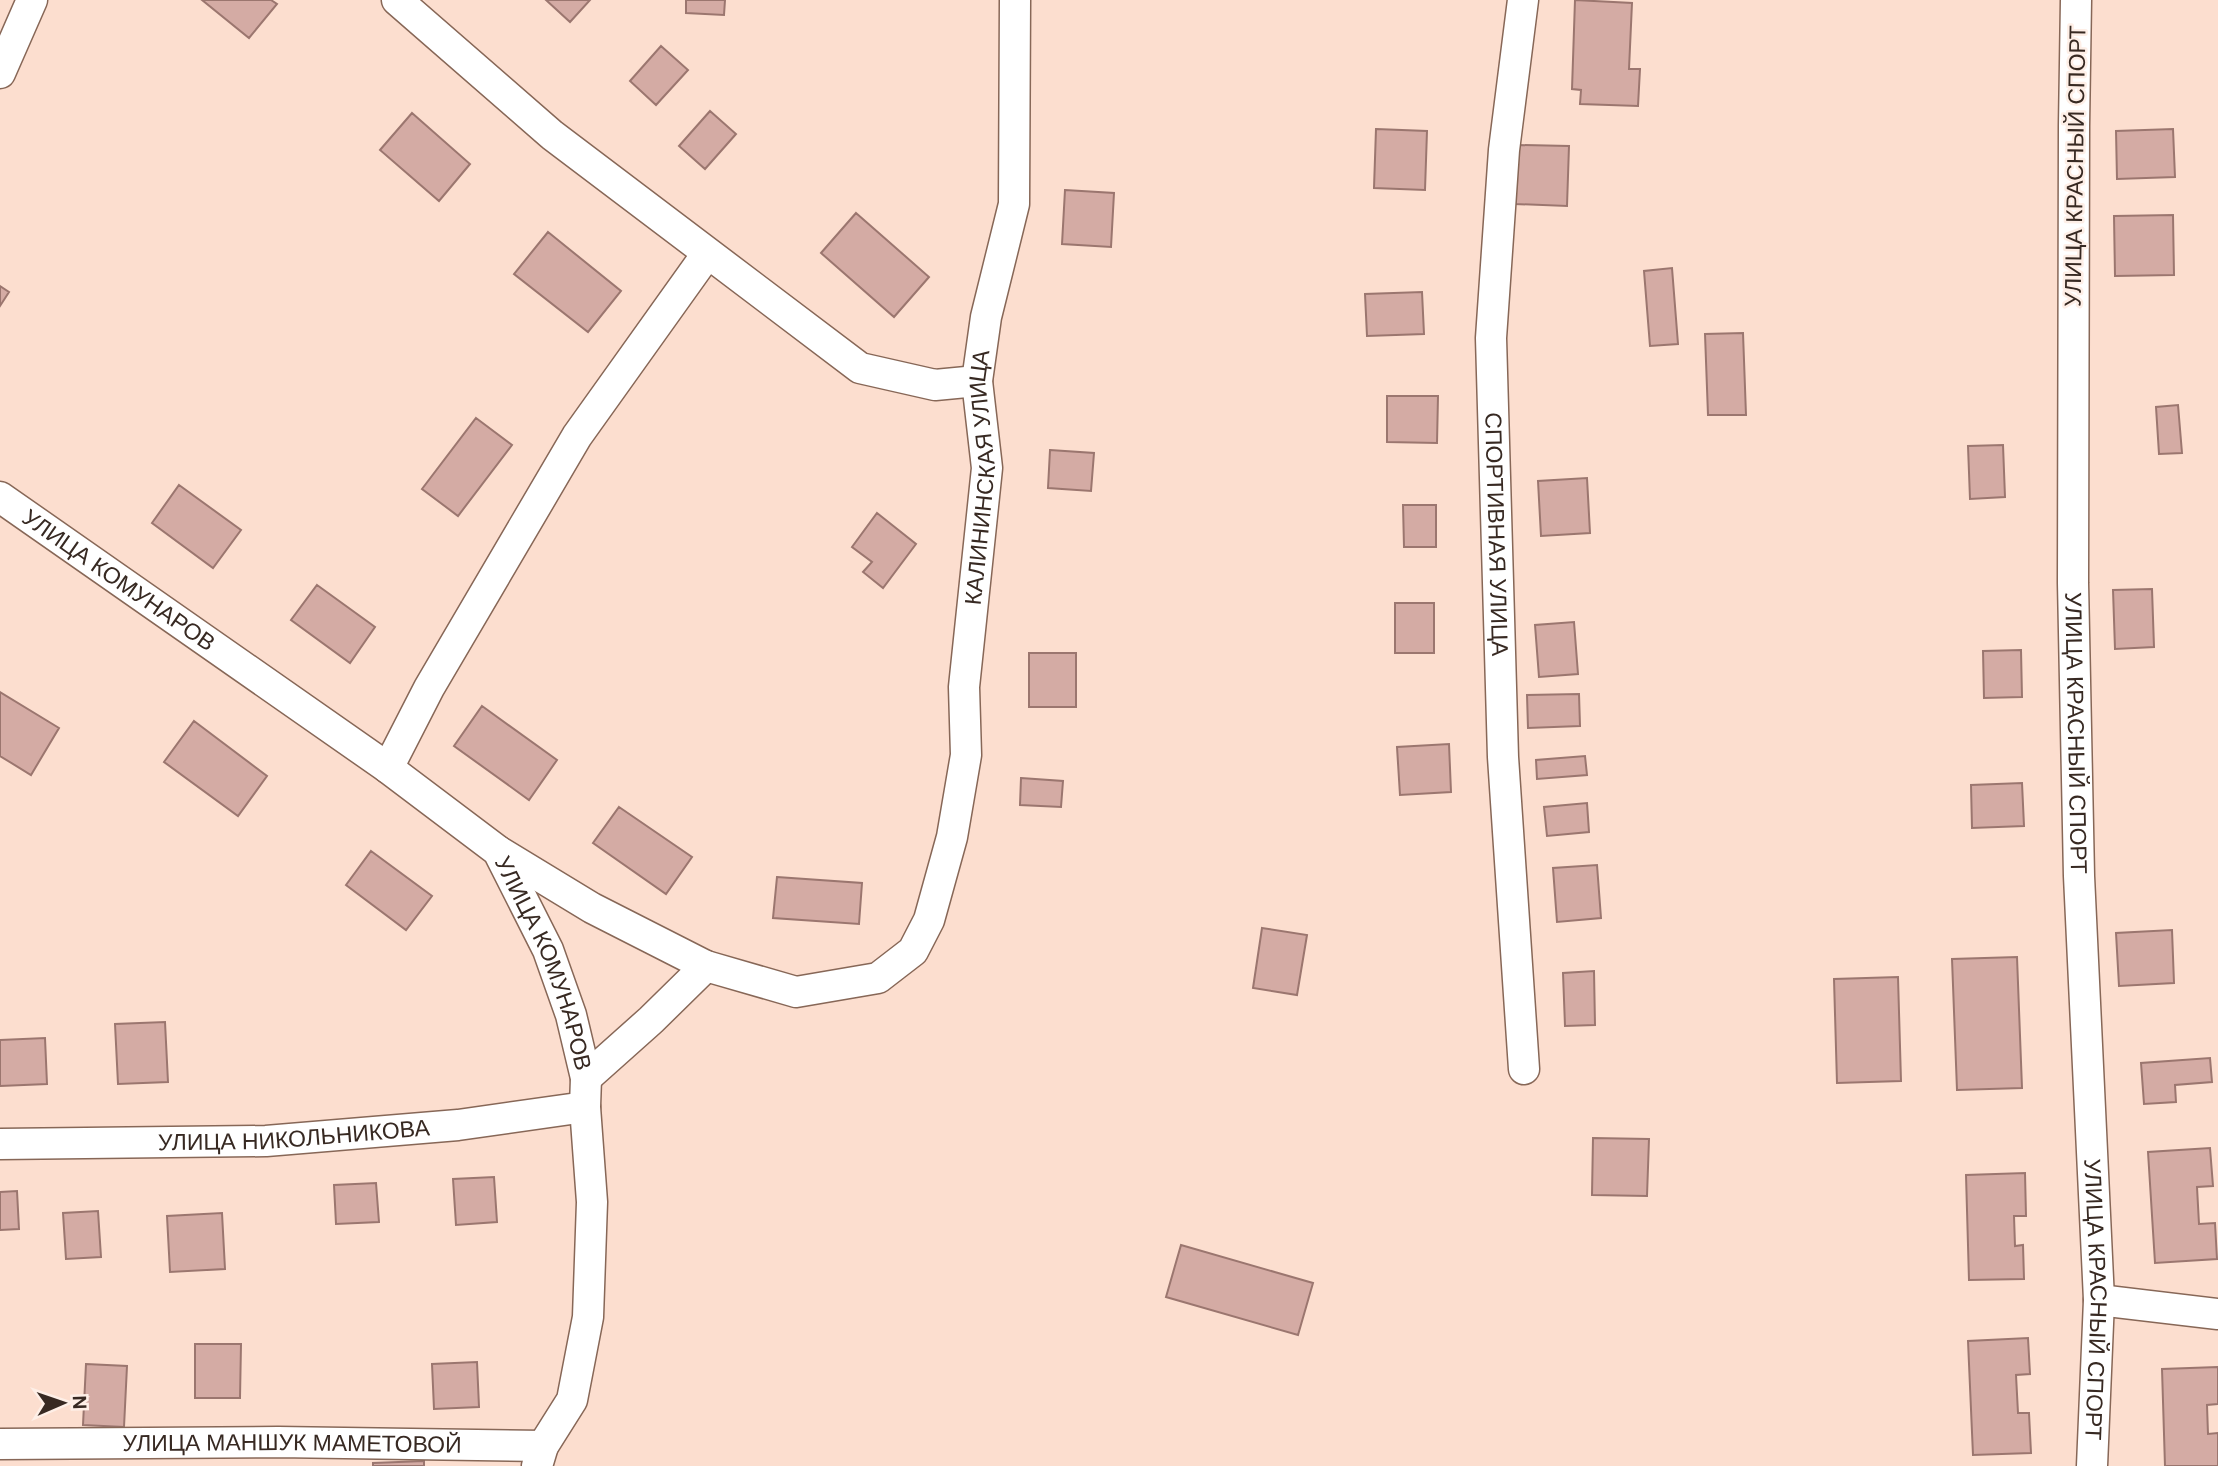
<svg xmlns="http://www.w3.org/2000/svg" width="2218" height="1466" font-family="'DM Sans',sans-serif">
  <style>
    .building { fill: #d4aba4; stroke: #9b766f; stroke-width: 2 }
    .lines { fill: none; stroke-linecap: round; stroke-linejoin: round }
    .street-casing { stroke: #876757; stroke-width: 33 }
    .street { stroke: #fff; stroke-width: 30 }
    .labels { text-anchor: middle; stroke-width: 5; stroke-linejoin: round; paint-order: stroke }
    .street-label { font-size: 23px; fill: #372922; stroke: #feefe7 }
  </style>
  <rect width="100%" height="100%" fill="#fcdecf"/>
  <path class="building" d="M 202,0 L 271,0 L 277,4 L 249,38 Z
    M 546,0 L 590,0 L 570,22 Z
    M 686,0 L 725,0 L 724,15 L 686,13 Z
    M 1575,0 L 1632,3 L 1629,69 L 1640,69 L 1638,106 L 1580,104 L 1581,90 L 1572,89 Z
    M 661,46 L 688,70 L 656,105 L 630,81 Z
    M 710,111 L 736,134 L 705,169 L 679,146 Z
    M 412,113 L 470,164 L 439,201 L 380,150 Z
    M 1376,129 L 1427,131 L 1425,190 L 1374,188 Z
    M 2173,129 L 2175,177 L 2117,179 L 2116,131 Z
    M 1518,145 L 1569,146 L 1567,206 L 1515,204 Z
    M 1065,190 L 1114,193 L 1111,247 L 1062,244 Z
    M 856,213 L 929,277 L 894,317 L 821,253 Z
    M 2173,215 L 2174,275 L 2115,276 L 2114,216 Z
    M 548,232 L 621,291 L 588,332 L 514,274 Z
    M 1672,268 L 1678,344 L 1650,346 L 1644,271 Z
    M 0,286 L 9,292 L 0,306 Z
    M 1422,292 L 1424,334 L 1367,336 L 1365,294 Z
    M 1743,333 L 1746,415 L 1708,415 L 1705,334 Z
    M 1387,396 L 1438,396 L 1437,443 L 1387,442 Z
    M 2178,405 L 2182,453 L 2159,454 L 2156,407 Z
    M 476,418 L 512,445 L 458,516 L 422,489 Z
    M 2003,445 L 2005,497 L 1970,499 L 1968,446 Z
    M 1050,450 L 1094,453 L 1091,491 L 1048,488 Z
    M 1587,478 L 1590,533 L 1541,536 L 1538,481 Z
    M 179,485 L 241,530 L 213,568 L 152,523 Z
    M 1403,505 L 1436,505 L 1436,547 L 1404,547 Z
    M 877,513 L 916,544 L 883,588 L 863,572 L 872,562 L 852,547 Z
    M 317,585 L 375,627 L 350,663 L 291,620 Z
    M 2152,589 L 2154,647 L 2115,649 L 2113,590 Z
    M 1395,603 L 1434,603 L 1434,653 L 1395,653 Z
    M 1574,622 L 1578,674 L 1539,677 L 1535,625 Z
    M 2021,650 L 2022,697 L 1984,698 L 1983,651 Z
    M 1029,653 L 1076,653 L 1076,707 L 1029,707 Z
    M 0,692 L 59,728 L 31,775 L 0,756 Z
    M 1579,694 L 1580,726 L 1528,728 L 1527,695 Z
    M 482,706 L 557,760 L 529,800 L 454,746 Z
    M 194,721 L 267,776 L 238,816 L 164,762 Z
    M 1449,744 L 1451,792 L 1400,795 L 1397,747 Z
    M 1585,756 L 1587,775 L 1537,779 L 1536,760 Z
    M 1021,778 L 1063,781 L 1061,807 L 1020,805 Z
    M 2022,783 L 2024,826 L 1972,828 L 1971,785 Z
    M 1587,803 L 1589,832 L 1547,836 L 1544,807 Z
    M 619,807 L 692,857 L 666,894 L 593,843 Z
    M 371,851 L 432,896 L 406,930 L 346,885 Z
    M 1597,865 L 1601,918 L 1557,922 L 1553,868 Z
    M 777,877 L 862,883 L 859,924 L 773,918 Z
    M 1262,928 L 1307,935 L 1297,995 L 1253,988 Z
    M 2172,930 L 2174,983 L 2119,986 L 2116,933 Z
    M 2017,957 L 2022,1088 L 1957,1090 L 1952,959 Z
    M 1594,971 L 1595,1025 L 1565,1026 L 1563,973 Z
    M 1898,977 L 1901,1081 L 1837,1083 L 1834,979 Z
    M 165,1022 L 168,1082 L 118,1084 L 115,1024 Z
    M 45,1038 L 47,1084 L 0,1086 L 0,1040 Z
    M 2210,1058 L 2212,1082 L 2175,1085 L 2176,1102 L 2144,1104 L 2141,1063 Z
    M 1593,1138 L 1649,1139 L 1647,1196 L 1592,1195 Z
    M 2210,1148 L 2213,1186 L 2197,1187 L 2199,1224 L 2215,1223 L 2217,1259 L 2155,1263 L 2148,1152 Z
    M 2025,1173 L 2026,1216 L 2014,1216 L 2015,1246 L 2023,1245 L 2024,1279 L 1969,1280 L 1966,1175 Z
    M 494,1177 L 497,1222 L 456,1225 L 453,1179 Z
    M 376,1183 L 379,1222 L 336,1224 L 334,1185 Z
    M 17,1191 L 19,1229 L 0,1230 L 0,1192 Z
    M 98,1211 L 101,1257 L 66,1259 L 63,1213 Z
    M 222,1213 L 225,1269 L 170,1272 L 167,1216 Z
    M 1181,1245 L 1313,1283 L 1298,1335 L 1166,1297 Z
    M 2028,1338 L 2030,1374 L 2016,1375 L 2018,1413 L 2029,1413 L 2031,1453 L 1973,1455 L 1968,1341 Z
    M 195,1344 L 241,1344 L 240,1398 L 195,1398 Z
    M 477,1362 L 479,1407 L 434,1409 L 432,1364 Z
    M 86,1364 L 127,1366 L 124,1427 L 83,1425 Z
    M 2218,1367 L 2218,1404 L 2207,1405 L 2208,1434 L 2218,1433 L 2218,1466 L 2165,1466 L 2162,1369 Z
    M 424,1461 L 424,1466 L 373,1466 L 373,1463 Z"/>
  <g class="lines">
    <g class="street-casing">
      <g id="street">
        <path d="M 397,0 L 552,135 L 860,368 L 935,385 L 977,381"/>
        <path id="s1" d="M 1523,0 L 1504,150 L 1491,338 L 1503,757 L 1524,1069"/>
        <path id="s2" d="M 2076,0 L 2074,126 L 2073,583 L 2079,876 L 2099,1300 L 2092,1466"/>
        <path d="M 0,73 L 32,0"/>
        <path id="s3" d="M 0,497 L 388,768 L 498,851 L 548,950 L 571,1015 L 586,1078 L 585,1107 L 592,1202 L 588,1317 L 572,1400 L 543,1446 L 537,1466"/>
        <path d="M 388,768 L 429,688 L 577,436 L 707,254"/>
        <path id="s4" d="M 498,851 L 592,908 L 706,966 L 796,992 L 878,978 L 913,951 L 929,920 L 952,837 L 966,755 L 964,687 L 987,468 L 977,381 L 986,317 L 1014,204 L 1015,0"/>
        <path d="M 586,1078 L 651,1020 L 706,966"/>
        <path id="s5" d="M 0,1144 L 266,1141 L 458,1125 L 585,1107"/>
        <path d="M 2099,1300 L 2218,1314"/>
        <path id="s6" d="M 0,1444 L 278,1442 L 543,1446"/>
      </g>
    </g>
    <use href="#street" class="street"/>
  </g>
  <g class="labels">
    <g class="street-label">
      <text transform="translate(2075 166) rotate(-89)" y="8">УЛИЦА КРАСНЫЙ СПОРТ</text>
      <text dy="8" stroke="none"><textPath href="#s4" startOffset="942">КАЛИНИНСКАЯ УЛИЦА</textPath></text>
      <text dy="8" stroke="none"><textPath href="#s1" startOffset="536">СПОРТИВНАЯ УЛИЦА</textPath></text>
      <text dy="8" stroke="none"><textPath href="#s3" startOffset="145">УЛИЦА КОМУНАРОВ</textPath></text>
      <text dy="8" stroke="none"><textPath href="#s2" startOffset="733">УЛИЦА КРАСНЫЙ СПОРТ</textPath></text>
      <text dy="8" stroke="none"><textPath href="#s3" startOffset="733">УЛИЦА КОМУНАРОВ</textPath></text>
      <text dy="8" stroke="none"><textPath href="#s5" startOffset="294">УЛИЦА НИКОЛЬНИКОВА</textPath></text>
      <text dy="8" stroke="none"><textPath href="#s2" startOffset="1300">УЛИЦА КРАСНЫЙ СПОРТ</textPath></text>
      <text dy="8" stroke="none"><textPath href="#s6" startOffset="292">УЛИЦА МАНШУК МАМЕТОВОЙ</textPath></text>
    </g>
  </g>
  <g transform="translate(63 1403) rotate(88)" stroke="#feefe7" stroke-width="5" paint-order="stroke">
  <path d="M0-5L12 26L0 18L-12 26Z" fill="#372922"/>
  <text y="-10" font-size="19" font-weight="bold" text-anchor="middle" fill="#372922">N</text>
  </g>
</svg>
